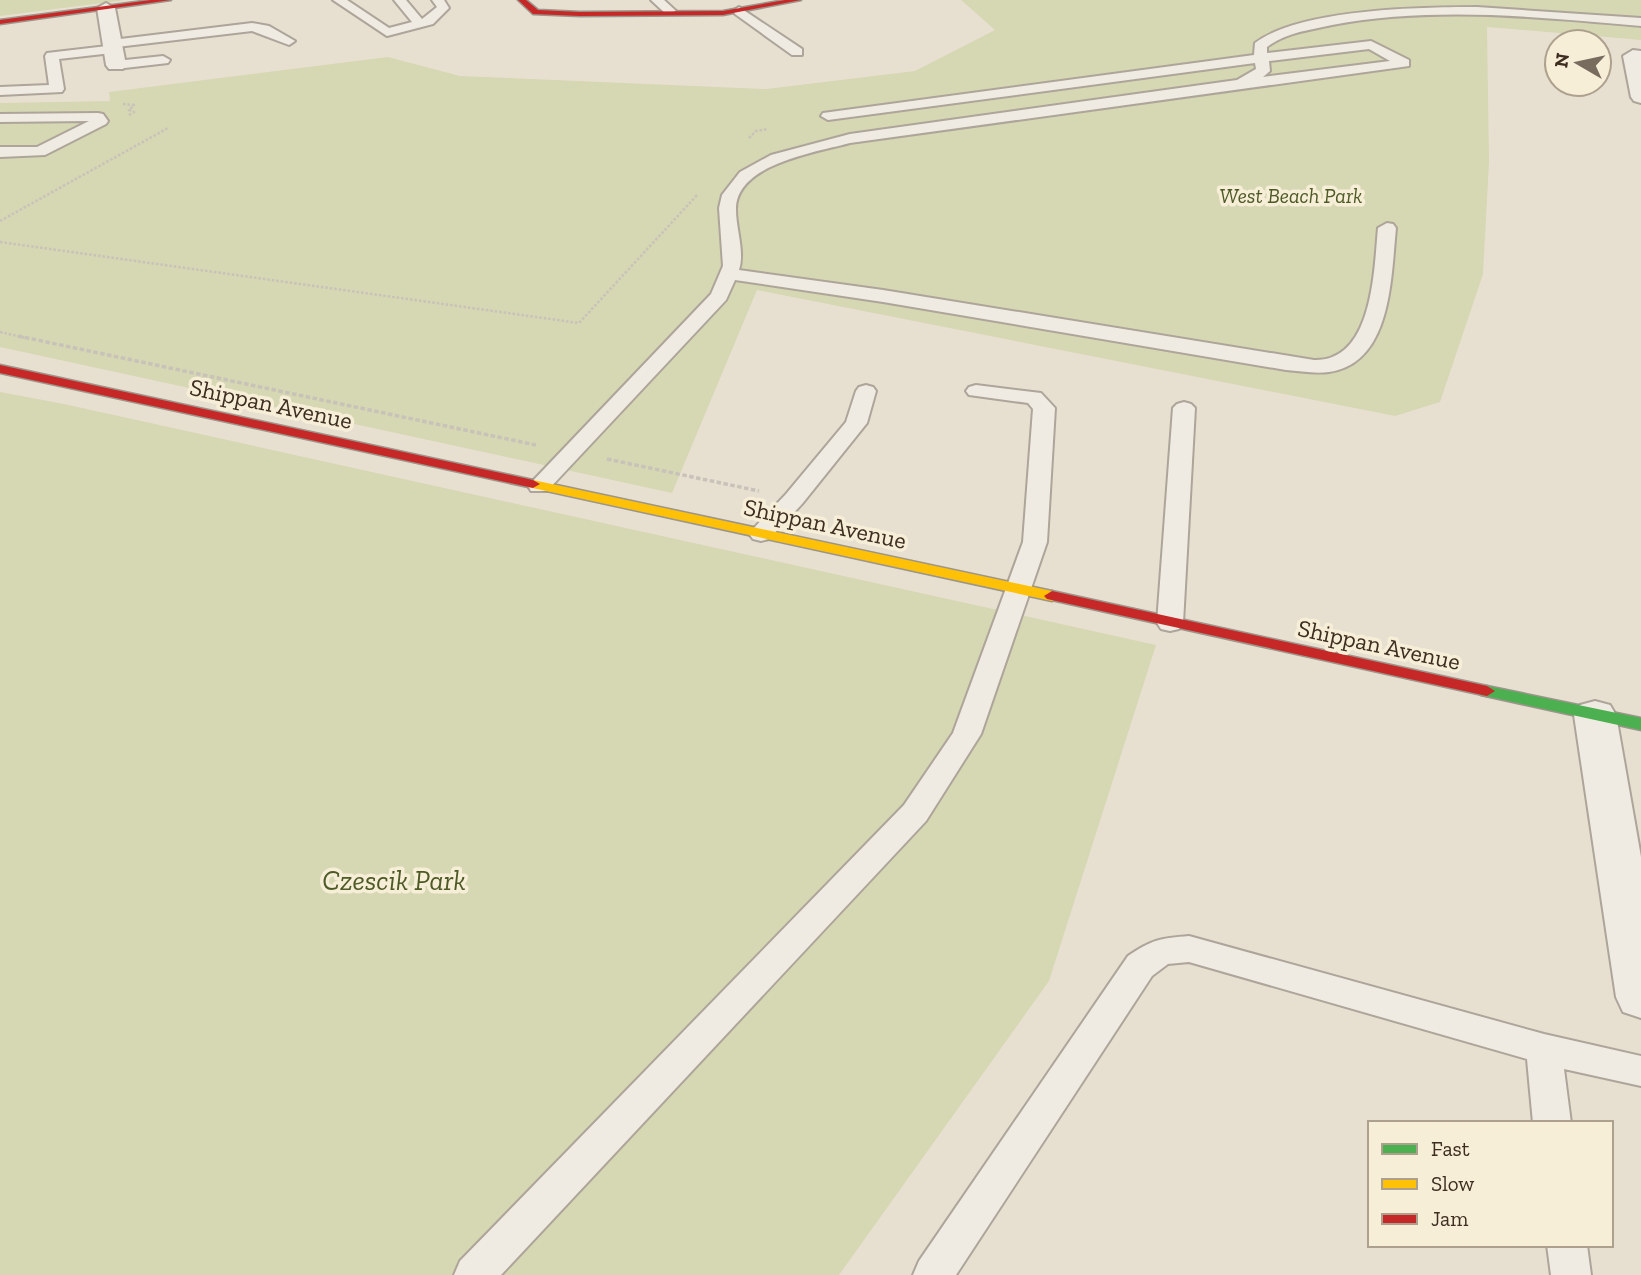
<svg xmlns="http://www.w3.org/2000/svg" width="1641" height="1275" font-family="'Zilla Slab',serif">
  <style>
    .green { fill: #d6d7b3 }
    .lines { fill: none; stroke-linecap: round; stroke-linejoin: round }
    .lane-casing { stroke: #ada599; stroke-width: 4 }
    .street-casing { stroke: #ada599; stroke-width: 4 }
    .fast-casing { stroke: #9c958a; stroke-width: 3 }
    .slow-casing { stroke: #9c958a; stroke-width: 3 }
    .jam-casing { stroke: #9c958a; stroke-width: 3 }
    .path-far1 { stroke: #c8c2b9; stroke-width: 2.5; stroke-dasharray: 2.5 2; stroke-linecap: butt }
    .path { stroke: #c8c2b9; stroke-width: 3.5; stroke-dasharray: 4.5 2.5; stroke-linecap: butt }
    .lane { fill: #efebe3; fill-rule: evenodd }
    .street { fill: #efebe3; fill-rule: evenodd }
    .fast { fill: #4caf50; fill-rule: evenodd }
    .slow { fill: #ffc107; fill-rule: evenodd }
    .jam { fill: #c62828; fill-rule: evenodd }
    .labels { text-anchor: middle; stroke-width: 7; stroke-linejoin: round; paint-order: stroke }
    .far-park-label { font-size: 21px; font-style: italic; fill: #4d5a26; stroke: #f7eed8 }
    .street-label { font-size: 24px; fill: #3d2e20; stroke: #f7eed8 }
    .near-park-label { font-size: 28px; font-style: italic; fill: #4d5a26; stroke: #f7eed8 }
  </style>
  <rect width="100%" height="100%" fill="#e7e0d1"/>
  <path class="green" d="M 0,0 L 126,0 L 0,16 Z
    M 961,0 L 1641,0 L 1641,40 L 1487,27 L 1489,162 L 1483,274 L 1440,402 L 1395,416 L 757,290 L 672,493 L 0,347 L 0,103 L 110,101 L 109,92 L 388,57 L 460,76 L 766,89 L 915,71 L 995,30 Z
    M 0,392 L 64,404 L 1156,645 L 1049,981 L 839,1275 L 0,1275 Z"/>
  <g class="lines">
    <g class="lane-casing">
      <path id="lane" d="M 333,0 L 347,0 L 389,28 L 412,22 L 394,0 L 406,0 L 422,19 L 437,7 L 432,0 L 444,0 L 449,8 L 433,24 L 387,36 Z
        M 651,0 L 664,0 L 676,11 L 666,14 Z
        M 739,7 L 802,49 L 802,55 L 792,55 L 735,14 L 733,11 Z
        M 1477,7 L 1641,18 L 1641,26 C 1538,17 1434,6 1332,25 C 1309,30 1285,33 1267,47 L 1267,53 L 1371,41 L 1409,60 L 1409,66 L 850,143 C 817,152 735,164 736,210 C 736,229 745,252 739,270 L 883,290 L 1314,360 C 1373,362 1374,270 1378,228 L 1387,223 L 1393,224 L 1396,228 C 1391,277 1392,363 1329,372 C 1315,374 1300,371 1286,370 L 883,302 L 735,280 L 726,300 L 547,491 L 531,491 L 528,486 L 711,294 L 723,266 L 719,208 L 722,195 L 740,172 L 771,155 L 850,134 L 1237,80 L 1256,69 L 1255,63 L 828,120 L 821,116 L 823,113 L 1254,55 L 1255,43 C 1300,9 1420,7 1477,7 ZM 1369,49 L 1390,61 L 1263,77 L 1270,71 L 1269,61 Z
        M 252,23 L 269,26 L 295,41 L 289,45 L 252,31 L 117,47 L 117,52 L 112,53 L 59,59 L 64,89 L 62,92 L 0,95 L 0,87 L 49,85 L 45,56 L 47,53 L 107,46 L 107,41 L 112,40 Z
        M 163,56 L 170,60 L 168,63 L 116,69 L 109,65 L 116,61 Z
        M 98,113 L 103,114 L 108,121 L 106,124 L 45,155 L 0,157 L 0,147 L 37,147 L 89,121 L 0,122 L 0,114 Z
        M 866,385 L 873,387 L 876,391 L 867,423 L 802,504 L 769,539 L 761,541 L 753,539 L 749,534 L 753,529 L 786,494 L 846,422 L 856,391 L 859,387 Z
        M 976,385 L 1041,393 L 1055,408 L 1047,542 L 981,734 L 926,821 L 501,1275 L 454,1275 L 460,1261 L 904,805 L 953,733 L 1023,542 L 1033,409 L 1028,403 L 969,395 L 966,391 L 969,387 Z
        M 1184,402 L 1191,404 L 1195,408 L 1183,623 L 1179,629 L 1170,631 L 1161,629 L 1157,623 L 1173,408 L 1177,404 Z
        M 1189,936 L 1544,1034 L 1641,1056 L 1641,1086 L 1564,1069 L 1571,1123 L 1533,1123 L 1527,1059 L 1189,962 L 1168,964 L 1152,976 L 956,1275 L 913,1275 L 919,1261 L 1128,956 C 1151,940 1161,938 1189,936 Z
        M 1547,1245 L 1587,1245 L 1591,1275 L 1551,1275 Z"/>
    </g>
    <g class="street-casing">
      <path id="street" d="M 106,3 L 115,8 L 126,65 L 123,69 L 109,69 L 106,65 L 97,8 Z
        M 1633,50 L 1641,51 L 1641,103 L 1634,101 L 1631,97 L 1623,56 Z
        M 1595,701 L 1610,705 L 1616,715 L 1641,857 L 1641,1018 L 1623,1012 L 1616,997 L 1574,715 L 1580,705 Z"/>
    </g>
    <g class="fast-casing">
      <path id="fast" d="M 1487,686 L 1641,718 L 1641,730 L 1481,695 L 1479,691 L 1481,687 Z"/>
    </g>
    <g class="slow-casing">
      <path id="slow" d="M 533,480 L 1052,591 L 1060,596 L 1052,601 L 528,487 L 526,484 Z"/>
    </g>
    <g class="jam-casing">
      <path id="jam" d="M 151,0 L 171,0 L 0,24 L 0,20 Z
        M 518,0 L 526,0 L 538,10 L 580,12 L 723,11 L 785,0 L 801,0 L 723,15 L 580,16 L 533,14 Z
        M 0,365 L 533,480 L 540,484 L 533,488 L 0,373 Z
        M 1052,591 L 1487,686 L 1495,691 L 1487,696 L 1047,599 L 1044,596 Z"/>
    </g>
    <path class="path-far1" d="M 123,104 L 134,105 L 129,110 L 134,112 L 129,115
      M 749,138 L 756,131 L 768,129
      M 0,221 L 168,128
      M 0,242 L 579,323 L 698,194
      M 0,332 L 26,338"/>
    <path class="path" d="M 18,336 L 536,445
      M 607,459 L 759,491"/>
    <use href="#lane" class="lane"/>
    <use href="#street" class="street"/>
    <use href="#fast" class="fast"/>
    <use href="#slow" class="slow"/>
    <use href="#jam" class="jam"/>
  </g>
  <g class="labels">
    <g class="far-park-label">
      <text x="1291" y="203">West Beach Park</text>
    </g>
    <g class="street-label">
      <text transform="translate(271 404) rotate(12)" y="8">Shippan Avenue</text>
      <text transform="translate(825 524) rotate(12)" y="8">Shippan Avenue</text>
      <text transform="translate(1379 645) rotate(12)" y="8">Shippan Avenue</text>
    </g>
    <g class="near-park-label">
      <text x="394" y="890">Czescik Park</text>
    </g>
  </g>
  <rect x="1368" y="1121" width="245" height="126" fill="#f7eed8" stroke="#ada18e" stroke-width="2"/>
  <rect x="1382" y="1144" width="35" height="10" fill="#4caf50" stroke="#ada18e" stroke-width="2"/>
  <text x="1431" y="1156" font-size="21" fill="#3d2e20">Fast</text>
  <rect x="1382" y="1179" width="35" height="10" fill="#ffc107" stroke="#ada18e" stroke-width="2"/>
  <text x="1431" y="1191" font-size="21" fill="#3d2e20">Slow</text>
  <rect x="1382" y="1214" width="35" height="10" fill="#c62828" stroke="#ada18e" stroke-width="2"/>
  <text x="1431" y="1226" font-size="21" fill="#3d2e20">Jam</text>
  <g transform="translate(1578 63) rotate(279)"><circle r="33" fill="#f7eed8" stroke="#ada18e" stroke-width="2"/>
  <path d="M0-5L12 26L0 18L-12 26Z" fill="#786c5e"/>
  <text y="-10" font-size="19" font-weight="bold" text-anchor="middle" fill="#3d2e20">N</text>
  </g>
</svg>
